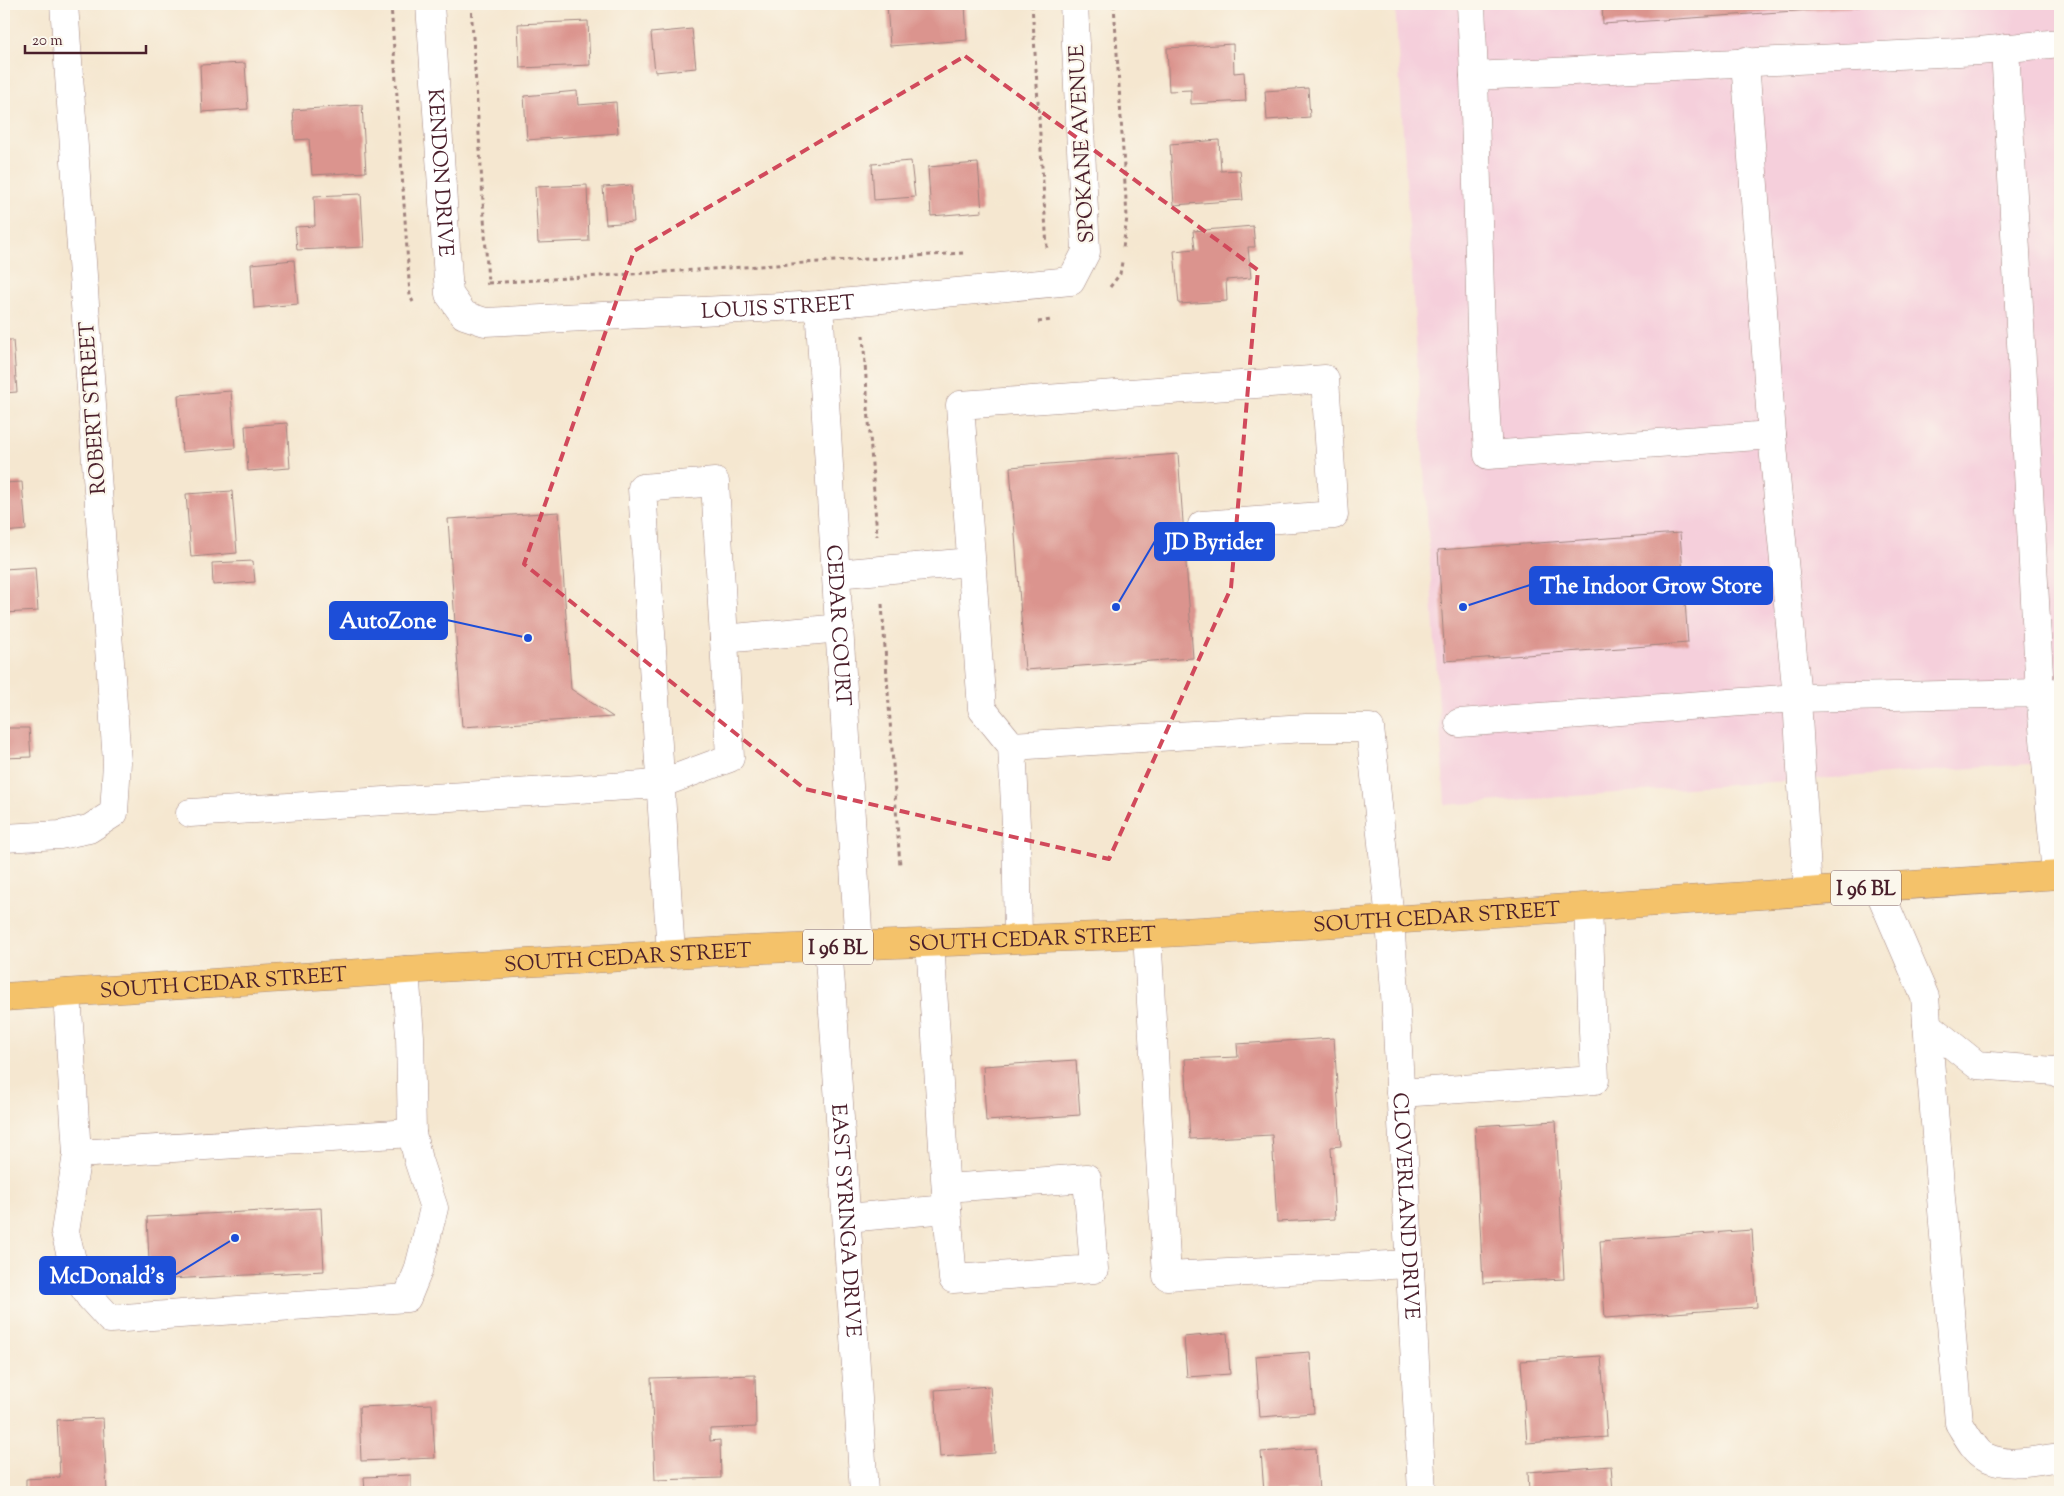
<svg xmlns="http://www.w3.org/2000/svg" width="2064" height="1496" font-family="'Sorts Mill Goudy',serif">
  <style>
    .built { fill: #f5cfdb }
    .building { fill: #db948e }
    .lines { fill: none; stroke-linecap: round; stroke-linejoin: round }
    .minor-casing { stroke: #a0837e; stroke-width: 29 }
    .major-casing { stroke: #a0837e; stroke-width: 29 }
    .path { stroke: #a0837e; stroke-width: 3; stroke-dasharray: 4 4; stroke-linecap: butt }
    .minor { stroke: #fff; stroke-width: 28 }
    .major { stroke: #f4c26a; stroke-width: 28 }
    .marked { fill: none; stroke: #d1495b; stroke-width: 4; stroke-dasharray: 10 6; stroke-linejoin: round }
    .labels { text-anchor: middle; stroke-width: 4.5; stroke-linejoin: round; paint-order: stroke }
    .shield { fill: #fbf7ec; stroke: #7f6065; stroke-width: 1 }
    .shield-label { font-size: 20px; font-weight: bold; fill: #4a1f2b }
    .street-label { font-size: 21px; fill: #4a1f2b; stroke: #fbf7ec }
    .leader { fill: none; stroke: #1d4ed8; stroke-width: 2 }
    .callout-dot { fill: #1d4ed8; stroke: #fbf7ec; stroke-width: 2 }
    .callout { fill: #1d4ed8; stroke: #1d4ed8; stroke-width: 2 }
    .callout-label { font-size: 22px; text-anchor: middle; font-weight: bold; fill: #fff }
  </style>
  <rect width="100%" height="100%" fill="#fbf7ec"/>
  <filter id="ink" filterUnits="userSpaceOnUse"><feTurbulence type="fractalNoise" baseFrequency=".02" numOctaves="2"/><feDisplacementMap in="SourceGraphic" scale="10" xChannelSelector="R" yChannelSelector="G"/><feConvolveMatrix kernelMatrix="1 2 1 2 8 2 1 2 1" color-interpolation-filters="sRGB"/></filter>
  <filter id="wash" filterUnits="userSpaceOnUse"><feTurbulence type="fractalNoise" baseFrequency=".0096" numOctaves="4" result="noise"/><feDisplacementMap in="SourceGraphic" scale="20" xChannelSelector="R" yChannelSelector="G"/><feGaussianBlur stdDeviation="1.12" result="paint"/><feColorMatrix in="noise" values="0 0 0 0 0 0 0 0 0 0 0 0 0 0 0 0 0 1.4 0 .05"/><feComposite in="paint" operator="in"/></filter>
  <g filter="url(#wash)">
    <rect width="100%" height="100%" fill="#f5e7d0"/>
    <path class="built" d="M 1395,4 L 2060,4 L 2060,762 L 1445,805 Z"/>
    <g id="blocks">
      <path class="building" d="M 887,4 L 965,4 L 967,40 L 890,46 Z
        M 1602,4 L 1883,4 L 1883,5 L 1603,24 Z
        M 588,21 L 590,65 L 520,68 L 518,24 Z
        M 692,29 L 696,68 L 655,72 L 651,33 Z
        M 1233,44 L 1234,73 L 1244,72 L 1246,101 L 1191,104 L 1191,90 L 1169,91 L 1167,48 Z
        M 245,63 L 248,109 L 202,112 L 200,65 Z
        M 1308,88 L 1310,117 L 1267,120 L 1265,91 Z
        M 577,91 L 578,105 L 616,102 L 618,133 L 527,140 L 524,96 Z
        M 362,105 L 366,172 L 312,175 L 309,139 L 295,140 L 293,110 Z
        M 1219,140 L 1221,171 L 1240,170 L 1243,200 L 1174,205 L 1170,144 Z
        M 911,161 L 915,197 L 874,200 L 872,164 Z
        M 978,163 L 982,212 L 931,216 L 928,167 Z
        M 587,185 L 589,241 L 538,243 L 535,187 Z
        M 631,185 L 634,222 L 606,224 L 603,187 Z
        M 361,194 L 364,247 L 297,250 L 295,227 L 315,226 L 314,196 Z
        M 1253,226 L 1255,247 L 1248,247 L 1251,278 L 1226,280 L 1227,301 L 1179,304 L 1174,251 L 1195,249 L 1193,231 Z
        M 294,260 L 298,304 L 254,308 L 251,264 Z
        M 4,340 L 13,340 L 17,392 L 4,393 Z
        M 231,391 L 235,448 L 182,452 L 178,395 Z
        M 287,423 L 290,468 L 248,471 L 245,426 Z
        M 1178,454 L 1193,658 L 1025,670 L 1010,467 Z
        M 22,482 L 26,530 L 4,532 L 4,483 Z
        M 232,491 L 237,553 L 191,557 L 186,494 Z
        M 559,512 L 571,689 L 613,717 L 462,727 L 448,519 Z
        M 1680,533 L 1688,643 L 1445,661 L 1438,550 Z
        M 253,561 L 255,582 L 213,585 L 212,563 Z
        M 35,567 L 38,611 L 4,613 L 4,569 Z
        M 4,728 L 29,728 L 31,757 L 4,758 Z
        M 1334,1038 L 1341,1146 L 1331,1147 L 1335,1219 L 1277,1222 L 1272,1135 L 1190,1139 L 1185,1059 L 1238,1057 L 1237,1044 Z
        M 1076,1060 L 1080,1115 L 986,1121 L 983,1066 Z
        M 1556,1121 L 1564,1279 L 1483,1283 L 1475,1126 Z
        M 321,1208 L 324,1271 L 170,1279 L 169,1259 L 149,1260 L 147,1217 Z
        M 1752,1230 L 1757,1307 L 1605,1318 L 1600,1241 Z
        M 1227,1333 L 1230,1374 L 1187,1377 L 1184,1337 Z
        M 1310,1352 L 1314,1413 L 1260,1417 L 1256,1356 Z
        M 1601,1356 L 1607,1437 L 1527,1443 L 1521,1361 Z
        M 755,1375 L 756,1427 L 710,1429 L 710,1441 L 720,1440 L 721,1478 L 655,1480 L 651,1378 Z
        M 990,1386 L 995,1453 L 940,1457 L 935,1390 Z
        M 432,1404 L 435,1458 L 361,1461 L 359,1407 Z
        M 103,1418 L 107,1492 L 26,1492 L 26,1479 L 60,1477 L 57,1420 Z
        M 1316,1448 L 1319,1492 L 1264,1492 L 1261,1452 Z
        M 1611,1466 L 1613,1492 L 1529,1492 L 1528,1472 Z
        M 411,1475 L 411,1492 L 365,1492 L 364,1477 Z"/>
    </g>
  </g>
  <g filter="url(#ink)">
    <use href="#blocks" fill-opacity="0" stroke="#a0837e" stroke-width="1"/>
    <g class="lines">
      <g class="minor-casing">
        <g id="minor">
          <path id="s1" d="M 430,4 L 449,294 L 464,315 L 485,322 L 819,305 L 1071,281 L 1086,252 L 1074,4"/>
          <path d="M 1471,4 L 1474,76"/>
          <path d="M 2005,48 L 2040,693 L 2060,692"/>
          <path d="M 1745,61 L 1772,435"/>
          <path id="s2" d="M 819,305 L 859,946"/>
          <path d="M 836,574 L 971,562"/>
          <path d="M 1459,723 L 1797,698 L 1808,892"/>
          <path id="s3" d="M 1012,746 L 1306,728 L 1370,728 L 1390,920 L 1395,993 L 1422,1492"/>
          <path d="M 190,813 L 660,784 L 730,758 L 724,639"/>
          <path d="M 4,838 L 60,835 L 89,829 L 114,813 L 117,762 L 64,4"/>
          <path d="M 2056,875 L 2040,693 L 1797,698 L 1772,435 L 1488,455 L 1481,329 L 1474,76 L 1979,51 L 2060,43"/>
          <path d="M 1878,888 L 1925,997 L 1959,1423 C 1966,1434 1974,1451 1986,1457 C 2009,1468 2036,1460 2060,1457"/>
          <path d="M 1147,934 L 1167,1276 L 1410,1264"/>
          <path d="M 1018,938 L 1016,825 L 1012,746 L 982,709 L 960,405 L 1325,379 L 1334,515 L 1202,525"/>
          <path id="s4" d="M 828,947 L 834,1025 L 864,1492"/>
          <path d="M 671,954 L 642,488 L 715,482 L 724,639 L 840,628"/>
          <path d="M 67,993 L 77,1154 L 65,1232 L 76,1276 L 90,1297 L 110,1319 L 407,1298 L 418,1271 L 434,1208 L 418,1160 L 412,1133 L 410,1036 L 405,970"/>
          <path d="M 1927,1025 L 1977,1065 L 2054,1071 L 2060,1074"/>
          <path d="M 1400,1093 L 1595,1080 L 1588,907"/>
          <path d="M 77,1154 L 412,1133"/>
          <path d="M 946,1188 L 1087,1178 L 1094,1269 L 953,1279 L 947,1209"/>
          <path d="M 847,1218 L 947,1209 L 930,942"/>
        </g>
      </g>
      <g class="major-casing">
        <g id="major">
          <path id="s5" d="M 4,997 L 405,970 L 744,950 L 1147,934 L 1390,920 L 2060,875"/>
        </g>
      </g>
      <path class="path" d="M 391,4 L 410,296 L 413,302
        M 471,4 L 488,283 L 486,284
        M 1032,4 L 1047,248
        M 1114,4 L 1127,217 L 1123,248
        M 488,283 L 964,253
        M 1110,287 L 1120,274 L 1122,262
        M 1038,322 L 1051,320
        M 863,335 L 877,536
        M 882,604 L 900,866"/>
      <use href="#minor" class="minor"/>
      <use href="#major" class="major"/>
    </g>
  </g>
  <path class="marked" d="M 965,56 L 1258,270 L 1231,588 L 1109,859 L 805,789 L 524,564 L 634,251 Z"/>
  <g class="labels">
    <g class="shield">
      <rect x="1831" y="870.5" width="70" height="35" rx="4"/>
      <rect x="803" y="929.5" width="70" height="35" rx="4"/>
    </g>
    <g class="shield-label">
      <text x="1866" y="895">I 96 BL</text>
      <text x="838" y="954">I 96 BL</text>
    </g>
    <g class="street-label">
      <text transform="translate(1081 144) rotate(-93)" y="7">SPOKANE AVENUE</text>
      <text dy="7" stroke="none"><textPath href="#s1" startOffset="169">KENDON DRIVE</textPath></text>
      <text dy="7" stroke="none"><textPath href="#s1" startOffset="632">LOUIS STREET</textPath></text>
      <text transform="translate(92 408) rotate(-94)" y="7">ROBERT STREET</text>
      <text dy="7" stroke="none"><textPath href="#s2" startOffset="321">CEDAR COURT</textPath></text>
      <text dy="7" stroke="none"><textPath href="#s5" startOffset="1435">SOUTH CEDAR STREET</textPath></text>
      <text dy="7" stroke="none"><textPath href="#s5" startOffset="1030">SOUTH CEDAR STREET</textPath></text>
      <text dy="7" stroke="none"><textPath href="#s5" startOffset="625">SOUTH CEDAR STREET</textPath></text>
      <text dy="7" stroke="none"><textPath href="#s5" startOffset="220">SOUTH CEDAR STREET</textPath></text>
      <text dy="7" stroke="none"><textPath href="#s3" startOffset="838">CLOVERLAND DRIVE</textPath></text>
      <text dy="7" stroke="none"><textPath href="#s4" startOffset="274">EAST SYRINGA DRIVE</textPath></text>
    </g>
  </g>
  <path class="leader" d="M1116 607L1155 541M1463 607L1530 585M528 638L447 620M235 1238L175 1275"/>
  <g class="callout-dot">
    <circle cx="1116" cy="607" r="5"/>
    <circle cx="1463" cy="607" r="5"/>
    <circle cx="528" cy="638" r="5"/>
    <circle cx="235" cy="1238" r="5"/>
  </g>
  <g class="callout">
    <rect x="1155" y="523" width="119" height="37" rx="5"/>
    <rect x="1530" y="567" width="242" height="37" rx="5"/>
    <rect x="330" y="602" width="117" height="37" rx="5"/>
    <rect x="40" y="1257" width="135" height="37" rx="5"/>
  </g>
  <g class="callout-label">
    <text x="1214" y="549">JD Byrider</text>
    <text x="1651" y="593">The Indoor Grow Store</text>
    <text x="388" y="628">AutoZone</text>
    <text x="107" y="1283">McDonald's</text>
  </g>
  <rect width="2064" height="1496" fill="none" stroke="#fbf7ec" stroke-width="20"/>
  <path d="M25 45v8h121v-8" fill="none" stroke="#4a1f2b" stroke-width="2.5"/>
  <text x="32" y="45" font-size="15" fill="#4a1f2b" stroke="#fbf7ec" stroke-width="4" paint-order="stroke">20 m</text>
</svg>
